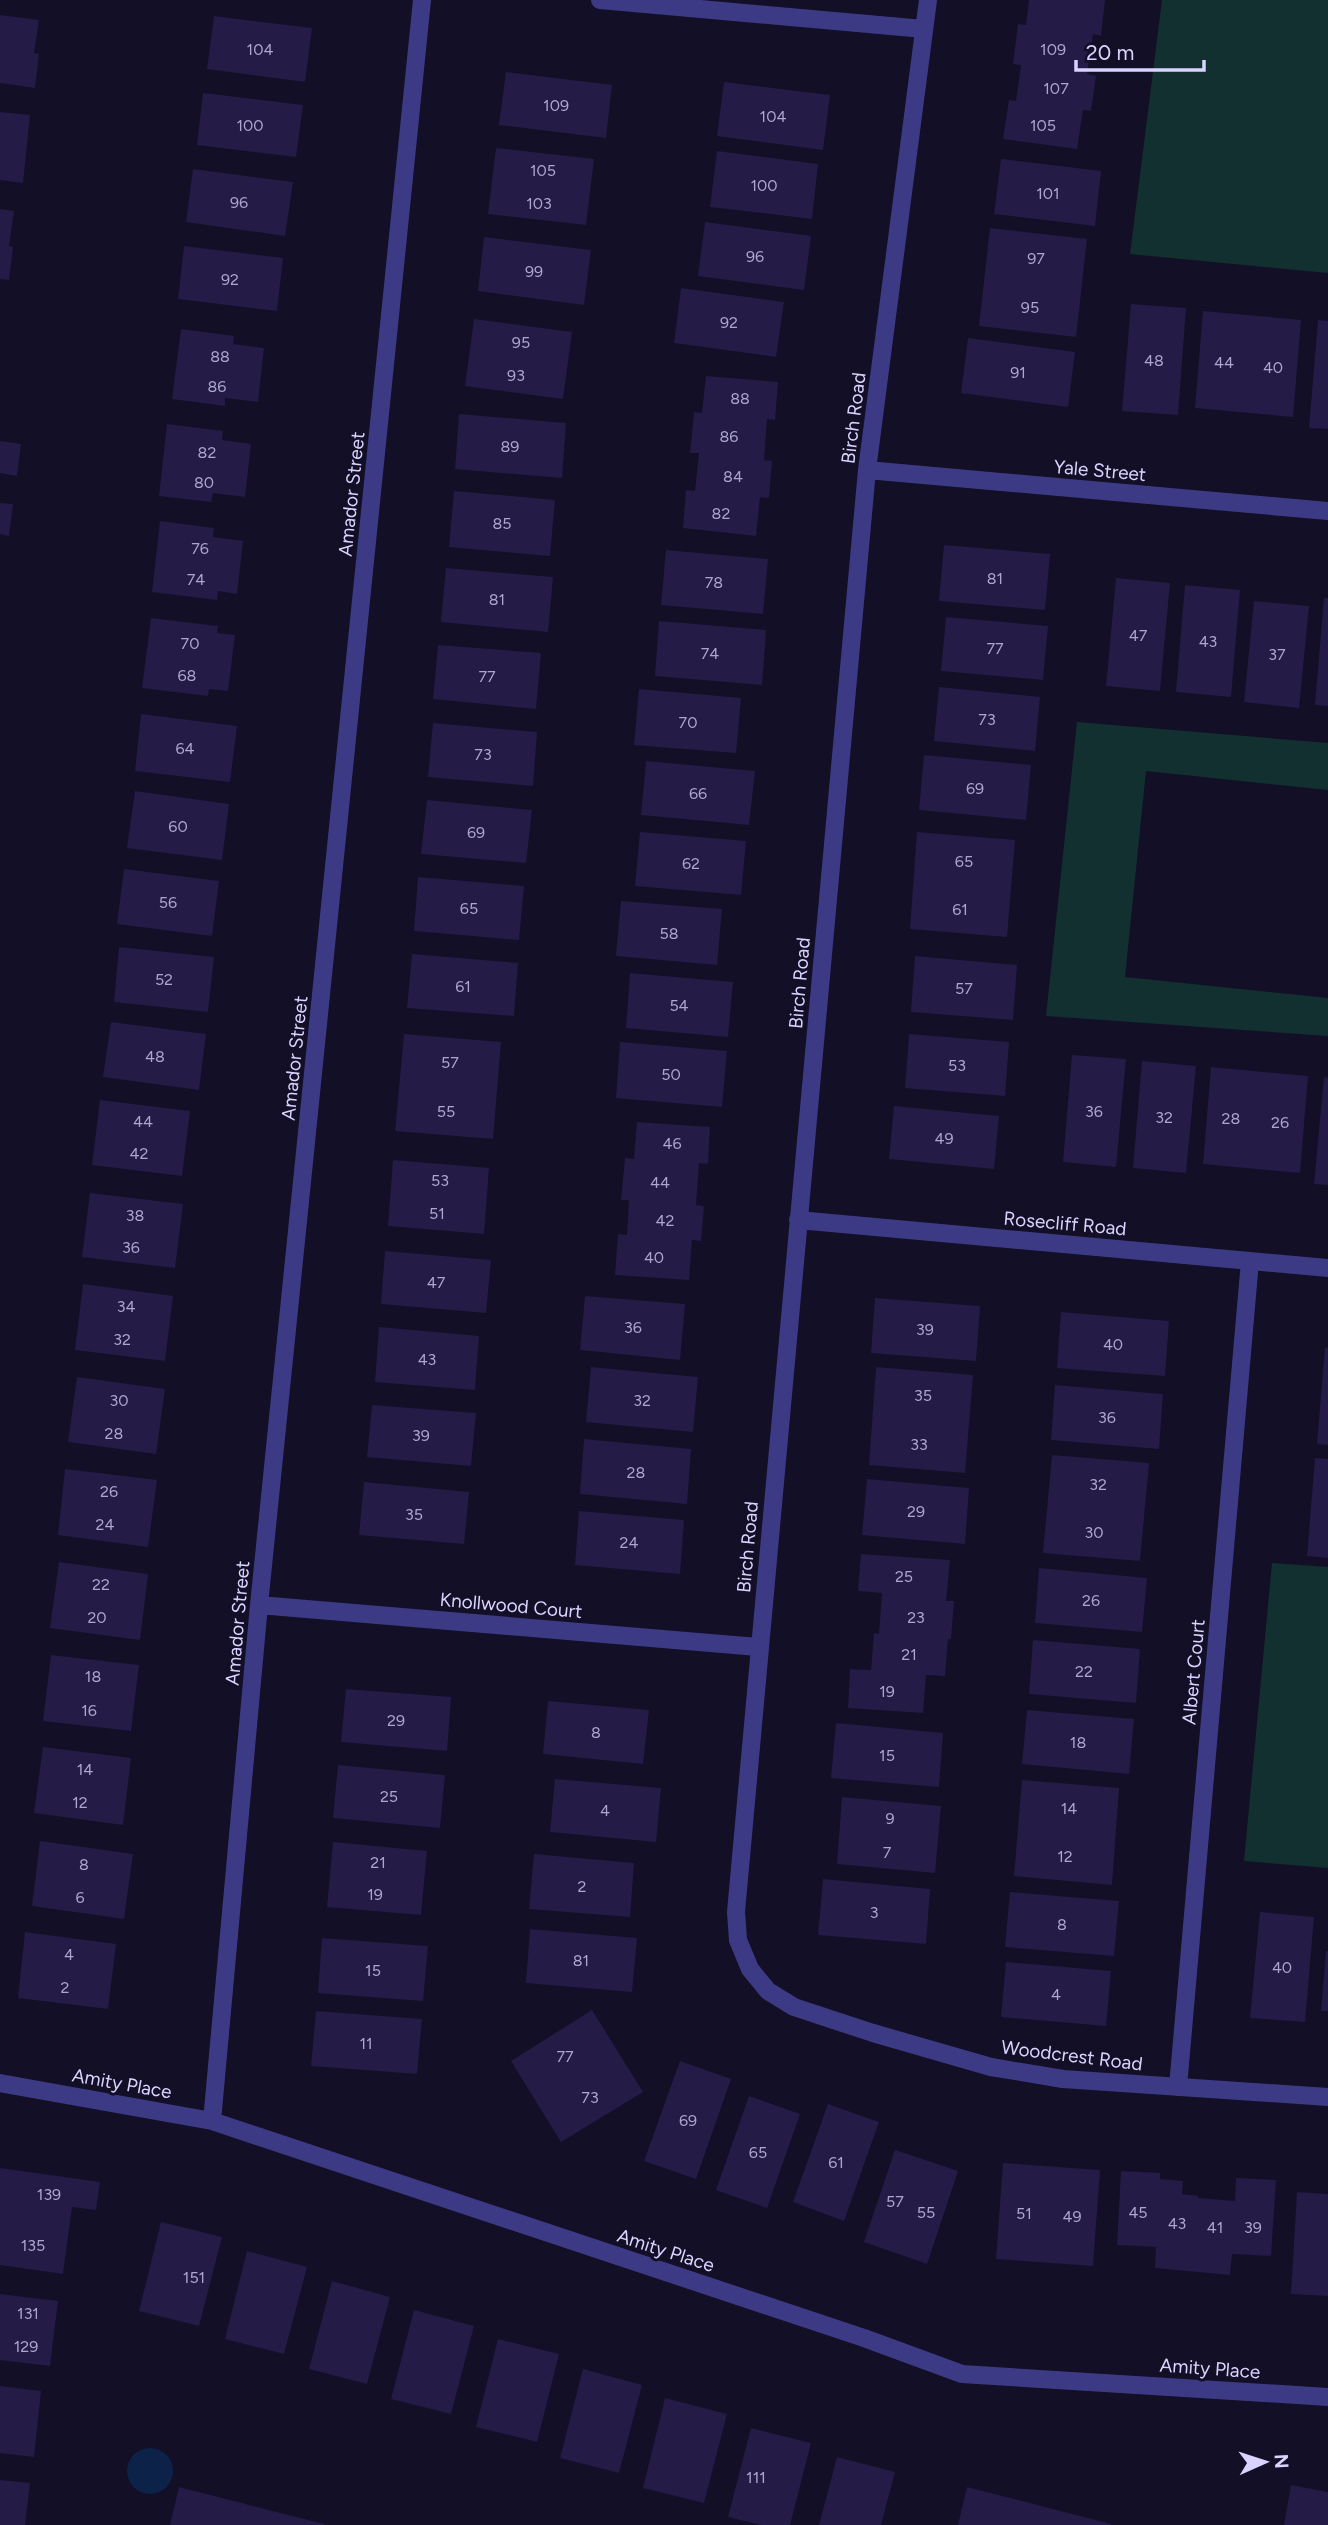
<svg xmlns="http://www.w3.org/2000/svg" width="1328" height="2525" font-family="Figtree,sans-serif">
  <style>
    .green { fill: #12302f }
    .water { fill: #0c2248 }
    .building { fill: #241b47 }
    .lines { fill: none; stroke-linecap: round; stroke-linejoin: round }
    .street { stroke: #3d3a85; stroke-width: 18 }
    .labels { text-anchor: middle; stroke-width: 6; stroke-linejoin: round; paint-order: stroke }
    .number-label { font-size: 16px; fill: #aca6d1 }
    .street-label { font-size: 19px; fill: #d9d4ff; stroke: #130f26 }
  </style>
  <rect width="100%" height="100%" fill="#130f26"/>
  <path class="green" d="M 1162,0 L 1328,0 L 1328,273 L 1130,254 Z
    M 1077,722 L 1328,743 L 1328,790 L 1146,771 L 1125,977 L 1328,998 L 1328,1036 L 1046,1016 Z
    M 1272,1563 L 1328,1567 L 1328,1868 L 1244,1861 Z"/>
  <path class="water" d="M127 2471a23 23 0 1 1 46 0a23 23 0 1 1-46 0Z"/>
  <path class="building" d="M 1029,0 L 1105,0 L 1101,36 L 1093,34 L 1087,74 L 1096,76 L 1091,111 L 1083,110 L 1077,149 L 1003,139 L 1009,100 L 1016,101 L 1021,65 L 1013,64 L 1018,24 L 1026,25 Z
    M 0,15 L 39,20 L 34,53 L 39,54 L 35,88 L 0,83 Z
    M 214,16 L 312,28 L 305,82 L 207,69 Z
    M 506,72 L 612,85 L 606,138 L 499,125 Z
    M 724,82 L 830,95 L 823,150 L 717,136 Z
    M 203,93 L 303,105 L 296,157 L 197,145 Z
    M 0,112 L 30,115 L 23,183 L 0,180 Z
    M 496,148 L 594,159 L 586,225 L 488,214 Z
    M 717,151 L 818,164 L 812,219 L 710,207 Z
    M 1001,159 L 1101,171 L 1095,226 L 994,214 Z
    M 193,169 L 293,182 L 285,236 L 186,222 Z
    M 0,209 L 14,211 L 9,246 L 13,247 L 9,280 L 0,279 Z
    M 705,222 L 811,236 L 804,290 L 698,276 Z
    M 990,228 L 1087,239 L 1076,337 L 979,326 Z
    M 484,237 L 591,250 L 584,305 L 478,291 Z
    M 184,246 L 283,258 L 277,311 L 178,299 Z
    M 681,288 L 784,302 L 776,357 L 674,343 Z
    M 1131,304 L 1186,308 L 1178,415 L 1122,411 Z
    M 1203,311 L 1301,320 L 1293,417 L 1195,408 Z
    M 474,319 L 572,332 L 563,399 L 465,386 Z
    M 1318,320 L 1328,321 L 1328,429 L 1309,428 Z
    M 181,329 L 234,336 L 233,344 L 264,348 L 258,402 L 225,398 L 225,406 L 172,399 Z
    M 968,338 L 1075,352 L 1068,407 L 961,393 Z
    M 706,376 L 778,382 L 775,420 L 767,419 L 764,460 L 772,461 L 769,498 L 760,497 L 756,536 L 683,528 L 686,490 L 695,491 L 699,453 L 690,453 L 694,412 L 702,413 Z
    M 459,414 L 566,423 L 562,478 L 455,469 Z
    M 167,424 L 223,431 L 222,440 L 251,444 L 245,497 L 213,493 L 211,502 L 159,496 Z
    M 0,441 L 21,444 L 17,476 L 0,473 Z
    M 454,491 L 555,500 L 550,556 L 449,547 Z
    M 0,503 L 13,504 L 9,536 L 0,534 Z
    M 160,521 L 214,528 L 213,537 L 243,541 L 237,594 L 218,591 L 217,600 L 152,592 Z
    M 944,545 L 1050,554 L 1045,610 L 939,601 Z
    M 666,550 L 768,559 L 763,614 L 661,605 Z
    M 446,568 L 553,577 L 548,632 L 441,622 Z
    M 1116,578 L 1170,583 L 1160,691 L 1106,686 Z
    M 1185,585 L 1240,590 L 1231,697 L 1176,692 Z
    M 1324,598 L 1328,598 L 1328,706 L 1315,705 Z
    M 1254,601 L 1309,606 L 1299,708 L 1244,702 Z
    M 946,617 L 1048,626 L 1043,680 L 941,671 Z
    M 151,618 L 218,626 L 217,633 L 235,635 L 228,691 L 209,689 L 208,696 L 142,688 Z
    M 659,621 L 766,630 L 762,685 L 655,676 Z
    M 438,645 L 541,653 L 536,709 L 433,699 Z
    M 939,687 L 1040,697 L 1035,751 L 934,741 Z
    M 639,689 L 741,698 L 736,753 L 634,745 Z
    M 141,714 L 237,726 L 230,782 L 135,771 Z
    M 433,723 L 537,732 L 533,786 L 428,777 Z
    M 924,755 L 1031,765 L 1026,820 L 919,810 Z
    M 646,761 L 755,771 L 749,825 L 641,815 Z
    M 135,791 L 229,804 L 222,860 L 127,848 Z
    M 427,800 L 532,810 L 526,863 L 421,854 Z
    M 640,832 L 746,841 L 741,895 L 635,886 Z
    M 917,832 L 1015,840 L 1007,937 L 910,929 Z
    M 124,869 L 219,881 L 212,936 L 117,924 Z
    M 418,877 L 524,886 L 519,940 L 414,931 Z
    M 621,901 L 722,909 L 717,965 L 616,956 Z
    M 119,947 L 214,957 L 208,1012 L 114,1002 Z
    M 412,954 L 518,963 L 514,1016 L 407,1008 Z
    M 915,956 L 1017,965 L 1013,1020 L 911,1012 Z
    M 630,973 L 733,982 L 728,1037 L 626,1028 Z
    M 111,1022 L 206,1034 L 199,1090 L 103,1077 Z
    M 404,1034 L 501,1042 L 493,1139 L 395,1131 Z
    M 909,1034 L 1009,1042 L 1005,1096 L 905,1088 Z
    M 620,1042 L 727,1051 L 722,1107 L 616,1098 Z
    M 1072,1055 L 1126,1059 L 1116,1167 L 1063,1162 Z
    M 1142,1061 L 1196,1066 L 1186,1173 L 1133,1168 Z
    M 1211,1067 L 1308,1076 L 1300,1173 L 1203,1164 Z
    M 1324,1077 L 1328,1078 L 1328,1185 L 1314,1184 Z
    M 100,1100 L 190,1111 L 182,1176 L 92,1165 Z
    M 894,1106 L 999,1116 L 994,1169 L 889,1159 Z
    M 637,1122 L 710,1127 L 708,1164 L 699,1163 L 696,1205 L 704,1206 L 701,1241 L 692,1240 L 689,1280 L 615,1275 L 618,1234 L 627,1235 L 629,1200 L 621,1200 L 625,1158 L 634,1159 Z
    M 393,1160 L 489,1168 L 484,1234 L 388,1226 Z
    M 90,1193 L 183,1204 L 175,1268 L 82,1257 Z
    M 385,1251 L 491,1260 L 486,1313 L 381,1304 Z
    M 83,1284 L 173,1296 L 165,1361 L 75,1350 Z
    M 585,1296 L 685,1304 L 680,1360 L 580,1350 Z
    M 875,1298 L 980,1306 L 976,1361 L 871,1353 Z
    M 1061,1312 L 1169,1321 L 1165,1376 L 1057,1368 Z
    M 379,1327 L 479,1336 L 475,1390 L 375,1382 Z
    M 1325,1347 L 1328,1348 L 1328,1445 L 1317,1444 Z
    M 591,1367 L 698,1377 L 693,1432 L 586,1422 Z
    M 876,1367 L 973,1375 L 965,1473 L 869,1465 Z
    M 77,1377 L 165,1389 L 156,1454 L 68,1442 Z
    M 1055,1385 L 1163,1394 L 1159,1449 L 1051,1440 Z
    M 372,1405 L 476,1413 L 471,1466 L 367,1457 Z
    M 584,1439 L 691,1449 L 687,1504 L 580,1494 Z
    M 1052,1455 L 1149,1463 L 1140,1561 L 1043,1553 Z
    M 1315,1458 L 1328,1459 L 1328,1558 L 1307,1556 Z
    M 65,1469 L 157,1480 L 148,1547 L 58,1535 Z
    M 867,1479 L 969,1488 L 965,1544 L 862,1535 Z
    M 364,1482 L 469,1492 L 464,1544 L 359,1535 Z
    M 579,1511 L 684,1520 L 680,1574 L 575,1565 Z
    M 861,1554 L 950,1560 L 946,1601 L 954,1601 L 951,1639 L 948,1639 L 945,1676 L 926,1675 L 923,1713 L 848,1708 L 850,1669 L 871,1670 L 874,1633 L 879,1634 L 882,1593 L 858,1591 Z
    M 59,1562 L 148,1574 L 140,1640 L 50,1628 Z
    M 1039,1568 L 1147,1578 L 1142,1632 L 1035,1623 Z
    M 1033,1640 L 1140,1649 L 1136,1703 L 1029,1694 Z
    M 51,1655 L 139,1665 L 131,1731 L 43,1721 Z
    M 346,1689 L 451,1697 L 447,1751 L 341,1742 Z
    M 548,1701 L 649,1710 L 643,1764 L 543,1754 Z
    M 1027,1710 L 1134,1719 L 1129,1774 L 1022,1764 Z
    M 836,1723 L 943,1733 L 939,1787 L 831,1778 Z
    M 43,1747 L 131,1758 L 123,1825 L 34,1813 Z
    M 338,1765 L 445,1775 L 440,1828 L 333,1818 Z
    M 555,1779 L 661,1788 L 656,1842 L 550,1832 Z
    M 1022,1780 L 1119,1788 L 1112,1885 L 1014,1876 Z
    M 842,1797 L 941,1806 L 935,1873 L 837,1864 Z
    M 40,1841 L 133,1854 L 124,1919 L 32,1906 Z
    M 333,1842 L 427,1851 L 421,1915 L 327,1907 Z
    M 534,1854 L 634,1863 L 630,1917 L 529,1909 Z
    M 823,1879 L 930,1889 L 926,1944 L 818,1935 Z
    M 1010,1892 L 1119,1901 L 1114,1956 L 1005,1947 Z
    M 1260,1912 L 1314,1917 L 1305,2022 L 1250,2018 Z
    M 530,1929 L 637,1938 L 632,1992 L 526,1983 Z
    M 25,1932 L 116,1944 L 108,2009 L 18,1998 Z
    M 322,1938 L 428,1946 L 423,2001 L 318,1993 Z
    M 1326,1951 L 1328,1951 L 1328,2011 L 1321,2011 Z
    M 1006,1962 L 1111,1971 L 1106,2026 L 1001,2017 Z
    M 592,2010 L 643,2092 L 561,2142 L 511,2061 Z
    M 316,2011 L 422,2019 L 417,2074 L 311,2066 Z
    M 680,2061 L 731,2079 L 696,2179 L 644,2161 Z
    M 749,2096 L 800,2114 L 767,2208 L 716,2190 Z
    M 828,2104 L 879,2122 L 844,2221 L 793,2202 Z
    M 895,2150 L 958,2171 L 927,2264 L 864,2242 Z
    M 1003,2163 L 1100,2170 L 1093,2266 L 996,2259 Z
    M 0,2168 L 100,2182 L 96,2210 L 72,2207 L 63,2274 L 0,2265 Z
    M 1121,2171 L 1160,2173 L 1160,2179 L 1183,2181 L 1182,2194 L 1198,2196 L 1198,2198 L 1235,2201 L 1236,2178 L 1276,2180 L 1271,2256 L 1232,2254 L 1230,2275 L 1155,2268 L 1156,2247 L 1117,2245 Z
    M 1297,2192 L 1328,2194 L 1328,2296 L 1291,2294 Z
    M 161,2222 L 222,2237 L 199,2326 L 139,2311 Z
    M 247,2251 L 307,2267 L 284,2354 L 225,2339 Z
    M 332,2281 L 390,2297 L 367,2384 L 309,2369 Z
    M 0,2294 L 58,2301 L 50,2366 L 0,2360 Z
    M 414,2310 L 474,2326 L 451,2414 L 391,2399 Z
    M 498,2339 L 559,2354 L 537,2442 L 476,2427 Z
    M 583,2369 L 642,2385 L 619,2473 L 560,2458 Z
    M 0,2386 L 41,2391 L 34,2457 L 0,2453 Z
    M 665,2398 L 727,2414 L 704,2503 L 643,2488 Z
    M 751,2428 L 811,2443 L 790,2525 L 761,2525 L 728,2517 Z
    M 837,2457 L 895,2472 L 881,2525 L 819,2525 Z
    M 0,2480 L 30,2483 L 25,2525 L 0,2525 Z
    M 1291,2485 L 1328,2492 L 1328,2525 L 1284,2525 Z
    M 179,2487 L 324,2524 L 324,2525 L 170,2525 Z
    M 967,2487 L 1111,2524 L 1111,2525 L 958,2525 Z"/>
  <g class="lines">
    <path class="street" d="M 600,0 L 924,29
      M 928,0 L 867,470 L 736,1912 L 738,1940 L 750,1969 L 768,1991 L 794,2007 L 873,2033 L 991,2067 L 1063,2079 L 1328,2097
      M 867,470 L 1328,511
      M 798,1220 L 1328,1268
      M 259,1605 L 758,1647
      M 0,2083 L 212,2121 L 864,2338 L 962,2374 L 1328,2397
      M 1178,2087 L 1250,1261
      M 212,2121 L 259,1605 L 422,0"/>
  </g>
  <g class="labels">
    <g class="number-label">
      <text x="260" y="55">104</text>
      <text x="1053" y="55">109</text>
      <text x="1056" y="94">107</text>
      <text x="556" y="111">109</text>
      <text x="773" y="122">104</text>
      <text x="250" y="131">100</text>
      <text x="1043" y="131">105</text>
      <text x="543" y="176">105</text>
      <text x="764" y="191">100</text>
      <text x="1048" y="199">101</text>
      <text x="239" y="208">96</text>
      <text x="539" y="209">103</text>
      <text x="755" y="262">96</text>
      <text x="1036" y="264">97</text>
      <text x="534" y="277">99</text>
      <text x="230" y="285">92</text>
      <text x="1030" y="313">95</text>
      <text x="729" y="328">92</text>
      <text x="521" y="348">95</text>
      <text x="220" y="362">88</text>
      <text x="1154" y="366">48</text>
      <text x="1224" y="368">44</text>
      <text x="1273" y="373">40</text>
      <text x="1018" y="378">91</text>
      <text x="516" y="381">93</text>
      <text x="217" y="392">86</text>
      <text x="740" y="404">88</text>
      <text x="729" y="442">86</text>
      <text x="510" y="452">89</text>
      <text x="207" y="458">82</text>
      <text x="733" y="482">84</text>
      <text x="204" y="488">80</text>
      <text x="721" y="519">82</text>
      <text x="502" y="529">85</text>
      <text x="200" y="554">76</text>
      <text x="995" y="584">81</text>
      <text x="196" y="585">74</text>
      <text x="714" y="588">78</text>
      <text x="497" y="605">81</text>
      <text x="1138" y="641">47</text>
      <text x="1208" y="647">43</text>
      <text x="190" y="649">70</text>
      <text x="995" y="654">77</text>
      <text x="710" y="659">74</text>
      <text x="1277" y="660">37</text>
      <text x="187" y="681">68</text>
      <text x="487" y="682">77</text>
      <text x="987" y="725">73</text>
      <text x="688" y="728">70</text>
      <text x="185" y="754">64</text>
      <text x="483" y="760">73</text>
      <text x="975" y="794">69</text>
      <text x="698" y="799">66</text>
      <text x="178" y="832">60</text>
      <text x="476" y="838">69</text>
      <text x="964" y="867">65</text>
      <text x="691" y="869">62</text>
      <text x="168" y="908">56</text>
      <text x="469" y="914">65</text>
      <text x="960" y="915">61</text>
      <text x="669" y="939">58</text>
      <text x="164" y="985">52</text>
      <text x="463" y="992">61</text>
      <text x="964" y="994">57</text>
      <text x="679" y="1011">54</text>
      <text x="155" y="1062">48</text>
      <text x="450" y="1068">57</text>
      <text x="957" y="1071">53</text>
      <text x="671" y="1080">50</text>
      <text x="446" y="1117">55</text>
      <text x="1094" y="1117">36</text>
      <text x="1164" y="1123">32</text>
      <text x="1231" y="1124">28</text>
      <text x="143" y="1127">44</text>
      <text x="1280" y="1128">26</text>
      <text x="944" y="1144">49</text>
      <text x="672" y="1149">46</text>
      <text x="139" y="1159">42</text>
      <text x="440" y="1186">53</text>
      <text x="660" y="1188">44</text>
      <text x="437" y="1219">51</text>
      <text x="135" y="1221">38</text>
      <text x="665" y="1226">42</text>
      <text x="131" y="1253">36</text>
      <text x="654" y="1263">40</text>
      <text x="436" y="1288">47</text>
      <text x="126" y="1312">34</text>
      <text x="633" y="1333">36</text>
      <text x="925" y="1335">39</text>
      <text x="122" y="1345">32</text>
      <text x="1113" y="1350">40</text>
      <text x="427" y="1365">43</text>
      <text x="923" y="1401">35</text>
      <text x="119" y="1406">30</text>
      <text x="642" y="1406">32</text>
      <text x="1107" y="1423">36</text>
      <text x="114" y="1439">28</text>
      <text x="421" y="1441">39</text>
      <text x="919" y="1450">33</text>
      <text x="636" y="1478">28</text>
      <text x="1098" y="1490">32</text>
      <text x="109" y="1497">26</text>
      <text x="916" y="1517">29</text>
      <text x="414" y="1520">35</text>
      <text x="105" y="1530">24</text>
      <text x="1094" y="1538">30</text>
      <text x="629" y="1548">24</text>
      <text x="904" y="1582">25</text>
      <text x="101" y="1590">22</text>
      <text x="1091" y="1606">26</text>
      <text x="97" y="1623">20</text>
      <text x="916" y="1623">23</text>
      <text x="909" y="1660">21</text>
      <text x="1084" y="1677">22</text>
      <text x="93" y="1682">18</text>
      <text x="887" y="1697">19</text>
      <text x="89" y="1716">16</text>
      <text x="396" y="1726">29</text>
      <text x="596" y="1738">8</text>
      <text x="1078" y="1748">18</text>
      <text x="887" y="1761">15</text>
      <text x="85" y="1775">14</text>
      <text x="389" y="1802">25</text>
      <text x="80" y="1808">12</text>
      <text x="1069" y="1814">14</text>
      <text x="605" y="1816">4</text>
      <text x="890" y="1824">9</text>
      <text x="887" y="1858">7</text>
      <text x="1065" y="1862">12</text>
      <text x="378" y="1868">21</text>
      <text x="84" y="1870">8</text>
      <text x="582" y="1892">2</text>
      <text x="375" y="1900">19</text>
      <text x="80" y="1903">6</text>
      <text x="874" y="1918">3</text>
      <text x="1062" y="1930">8</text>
      <text x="69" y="1960">4</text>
      <text x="581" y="1966">81</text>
      <text x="1282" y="1973">40</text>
      <text x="373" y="1976">15</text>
      <text x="65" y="1993">2</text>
      <text x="1056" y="2000">4</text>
      <text x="366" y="2049">11</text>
      <text x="565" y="2062">77</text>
      <text x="590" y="2103">73</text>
      <text x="688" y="2126">69</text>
      <text x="758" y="2158">65</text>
      <text x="836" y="2168">61</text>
      <text x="49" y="2200">139</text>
      <text x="895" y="2207">57</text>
      <text x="926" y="2218">55</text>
      <text x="1138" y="2218">45</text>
      <text x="1024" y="2219">51</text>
      <text x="1072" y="2222">49</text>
      <text x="1177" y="2229">43</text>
      <text x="1215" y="2233">41</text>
      <text x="1253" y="2233">39</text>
      <text x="33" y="2251">135</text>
      <text x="194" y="2283">151</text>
      <text x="28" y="2319">131</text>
      <text x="26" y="2352">129</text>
      <text x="756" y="2483">111</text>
    </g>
    <g class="street-label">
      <text transform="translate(853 418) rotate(-83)" y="7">Birch Road</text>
      <text transform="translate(1100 470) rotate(5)" y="7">Yale Street</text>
      <text transform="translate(351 494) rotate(-84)" y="7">Amador Street</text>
      <text transform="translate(799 983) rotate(-85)" y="7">Birch Road</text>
      <text transform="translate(294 1058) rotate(-84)" y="7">Amador Street</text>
      <text transform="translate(1065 1223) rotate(5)" y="7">Rosecliff Road</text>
      <text transform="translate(747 1547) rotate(-85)" y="7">Birch Road</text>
      <text transform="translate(511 1605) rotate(5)" y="7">Knollwood Court</text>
      <text transform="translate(237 1623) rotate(-85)" y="7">Amador Street</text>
      <text transform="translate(1193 1672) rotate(-85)" y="7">Albert Court</text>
      <text transform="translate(1072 2055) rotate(7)" y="7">Woodcrest Road</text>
      <text transform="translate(122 2083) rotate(10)" y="7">Amity Place</text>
      <text transform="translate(666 2250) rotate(18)" y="7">Amity Place</text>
      <text transform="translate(1210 2368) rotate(4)" y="7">Amity Place</text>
    </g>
  </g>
  <g transform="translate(1265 2462) rotate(87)" stroke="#130f26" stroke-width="5" paint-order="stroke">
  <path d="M0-5L12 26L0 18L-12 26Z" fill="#d9d4ff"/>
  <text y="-10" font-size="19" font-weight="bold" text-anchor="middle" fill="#d9d4ff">N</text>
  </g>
  <path d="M1076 60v10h128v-10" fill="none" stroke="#d9d4ff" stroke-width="3.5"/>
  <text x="1086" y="60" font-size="21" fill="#d9d4ff" stroke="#130f26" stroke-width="5" paint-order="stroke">20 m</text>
</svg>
